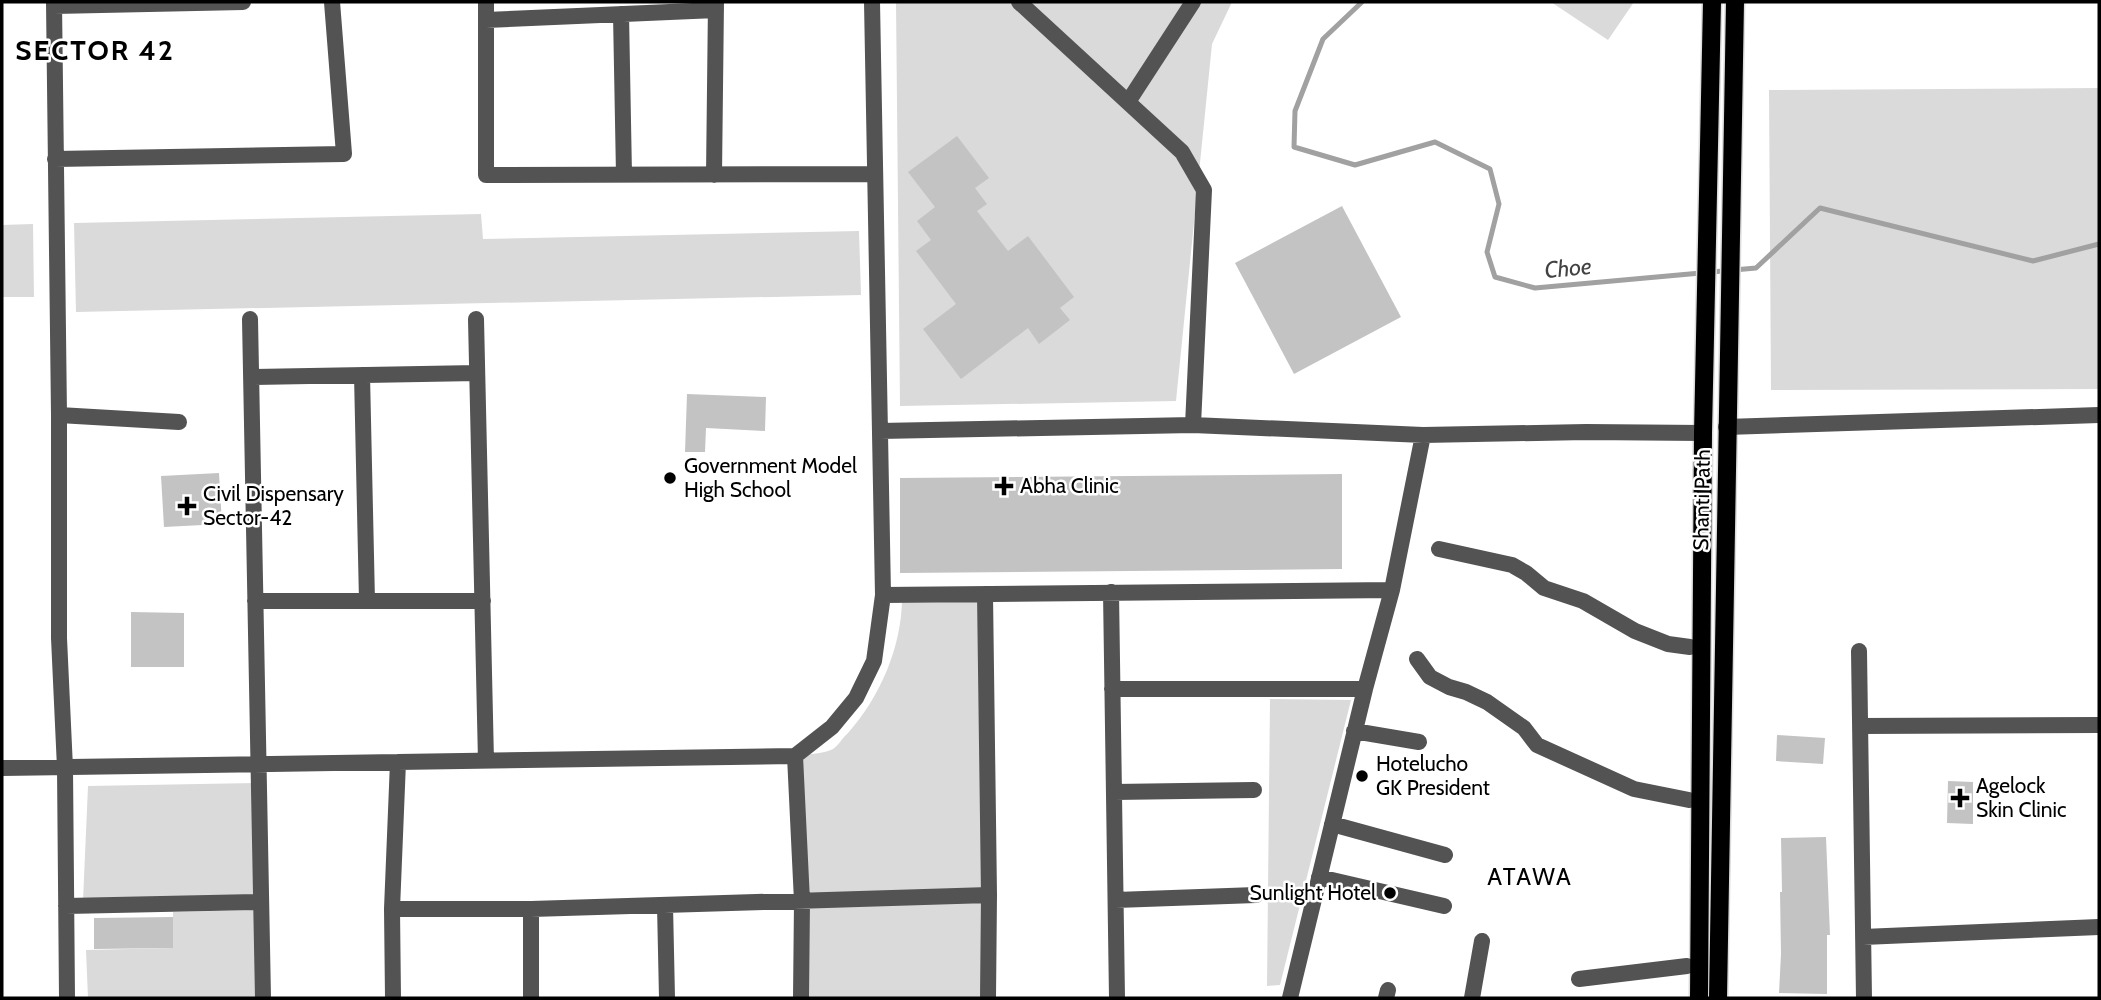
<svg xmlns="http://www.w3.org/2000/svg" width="2101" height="1000" font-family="Cabin,sans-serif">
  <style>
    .green { fill: #dadada }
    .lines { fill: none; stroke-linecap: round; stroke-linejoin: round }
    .stream { stroke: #a1a1a1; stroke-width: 5 }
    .building { fill: #c3c3c3 }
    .major-casing { stroke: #dbdbdb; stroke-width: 21 }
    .minor { stroke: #535353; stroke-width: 16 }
    .major { stroke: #000; stroke-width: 18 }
    .poi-dot { fill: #000; stroke: #fff; stroke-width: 2.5 }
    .labels { text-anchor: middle; stroke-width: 5; stroke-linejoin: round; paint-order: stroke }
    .poi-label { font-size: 21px; fill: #000; stroke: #fff; text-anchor: start }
    .street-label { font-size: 21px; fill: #000; stroke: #fff }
    .water-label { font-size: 23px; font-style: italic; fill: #424242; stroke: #fff }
    .quarter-label { font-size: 24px; letter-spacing: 2px; fill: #000; stroke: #fff }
    .district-label { font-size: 28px; font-weight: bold; letter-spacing: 2px; fill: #000; stroke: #fff }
  </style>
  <rect width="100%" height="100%" fill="#fff"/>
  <path class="green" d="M 896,2 L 1232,2 L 1212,44 L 1176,401 L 900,406 Z
    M 1551,2 L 1634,2 L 1608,40 Z
    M 2099,88 L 2099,389 L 1771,390 L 1769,90 Z
    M 481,214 L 483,239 L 859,231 L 861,295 L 76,312 L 74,223 Z
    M 33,224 L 34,297 L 2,297 L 2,225 Z
    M 902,594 L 985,594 L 989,998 L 801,998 L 795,756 C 806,754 823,754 833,749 C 838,746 843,737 848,733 C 881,696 903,644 902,594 Z
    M 1270,699 L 1351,700 L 1280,985 L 1267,986 Z
    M 259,783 L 259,895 L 83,901 L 88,786 Z
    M 260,910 L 263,998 L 88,998 L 86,950 L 173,948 L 173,912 Z"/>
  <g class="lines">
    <path class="stream" d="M 1362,2 L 1323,39 L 1295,111 L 1294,147 L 1355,165 L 1435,142 L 1490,169 L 1499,204 L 1487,252 L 1495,277 L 1535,288 L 1756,268 L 1820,208 L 2033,261 L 2099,244"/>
  </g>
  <path class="building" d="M 957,136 L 989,178 L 975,188 L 987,204 L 977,211 L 1008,251 L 1028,236 L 1074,297 L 1060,308 L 1070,320 L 1039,344 L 1028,328 L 961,379 L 923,329 L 956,304 L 916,251 L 931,240 L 917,221 L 935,207 L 908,172 Z
    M 1342,206 L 1401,317 L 1294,374 L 1235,263 Z
    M 687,394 L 766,397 L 765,431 L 706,428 L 705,452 L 685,452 Z
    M 219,473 L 222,524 L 164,527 L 161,476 Z
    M 1342,474 L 1342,569 L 900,573 L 900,478 Z
    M 131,612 L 184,613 L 184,667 L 131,667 Z
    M 1777,735 L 1825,738 L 1823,764 L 1776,761 Z
    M 1948,781 L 1973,782 L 1973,824 L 1947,823 Z
    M 1826,837 L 1830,935 L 1827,935 L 1827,994 L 1779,993 L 1781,954 L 1780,892 L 1782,892 L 1781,838 Z
    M 173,917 L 173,948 L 94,949 L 94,918 Z"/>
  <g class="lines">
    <g class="major-casing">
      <path id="major" d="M 1699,998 L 1703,433 L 1712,2
        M 1718,998 C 1722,666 1728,334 1735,2"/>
    </g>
    <path class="minor" d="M 54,2 L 59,415 L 59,638 L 65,768 L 67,998
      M 486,2 L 486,175 L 875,174
      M 1019,2 L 1182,152 L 1204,190 L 1193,425
      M 54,6 L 243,2
      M 621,14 L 624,175
      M 486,20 L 716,10
      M 1128,102 L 1193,2
      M 55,159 L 344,154 L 332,2
      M 714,175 L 716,2
      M 250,319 L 263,998
      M 476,319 L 486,761
      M 362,375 L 367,601
      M 251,377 L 477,373
      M 59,415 L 179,422
      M 1726,427 L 2099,415
      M 880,431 L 1193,425 L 1423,435 L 1586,432 L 1703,433
      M 1439,549 L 1512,565 L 1526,573 L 1544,588 L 1583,601 L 1635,631 L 1668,644 L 1690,647
      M 1111,592 L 1117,998
      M 985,594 L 989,895 L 988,998
      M 883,595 L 1392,590
      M 255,601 L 483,601
      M 1859,651 L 1864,998
      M 1417,659 L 1430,677 L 1449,687 L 1466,692 L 1487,702 L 1524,728 L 1537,745 L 1634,789 L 1689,800
      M 1112,689 L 1365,689
      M 1860,726 L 2099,725
      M 1354,731 L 1419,742
      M 795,756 L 802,901 L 801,998
      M 2,768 L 795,756 L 832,727 L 856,698 L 874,661 L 883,595 L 872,2
      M 1114,792 L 1254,790
      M 1332,824 L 1445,855
      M 1319,877 L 1444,906
      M 1116,900 L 1256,895
      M 665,905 L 667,998
      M 66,906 L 260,902
      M 392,909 L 531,909 L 989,895
      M 1863,937 L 2099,927
      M 1579,979 L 1687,966
      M 393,998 L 392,909 L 398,762
      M 531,998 L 531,909
      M 1290,998 L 1365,689 L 1392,590 L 1423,435
      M 1386,998 L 1388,990
      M 1472,998 L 1482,941"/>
    <use href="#major" class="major"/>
  </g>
  <g class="poi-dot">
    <circle cx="670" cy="478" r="7"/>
    <path d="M1000.5 475.5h7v7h7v7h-7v7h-7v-7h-7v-7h7z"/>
    <path d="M183.5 495.5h7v7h7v7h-7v7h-7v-7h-7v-7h7z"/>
    <circle cx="1362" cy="776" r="7"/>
    <path d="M1956.5 787.5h7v7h7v7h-7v7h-7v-7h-7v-7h7z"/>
    <circle cx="1390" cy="893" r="7"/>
  </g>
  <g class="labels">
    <g class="poi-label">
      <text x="684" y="473">Government Model<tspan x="684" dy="24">High School</tspan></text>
      <text x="1020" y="493">Abha Clinic</text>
      <text x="203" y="501">Civil Dispensary<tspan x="203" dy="24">Sector-42</tspan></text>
      <text x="1376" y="771">Hotelucho<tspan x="1376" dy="24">GK President</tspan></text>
      <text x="1976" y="793">Agelock<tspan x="1976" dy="24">Skin Clinic</tspan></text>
      <text x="1376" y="900" text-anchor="end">Sunlight Hotel</text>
    </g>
    <g class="street-label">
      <text transform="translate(1702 500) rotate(-89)" y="7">Shanti Path</text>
    </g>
    <g class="water-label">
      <text transform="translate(1568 268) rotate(-5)" y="8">Choe</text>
    </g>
    <g class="quarter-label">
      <text x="1530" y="885">ATAWA</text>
    </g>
    <g class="district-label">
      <text x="95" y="60">SECTOR 42</text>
    </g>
  </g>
  <rect width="2101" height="1000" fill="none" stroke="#000000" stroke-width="7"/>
</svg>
